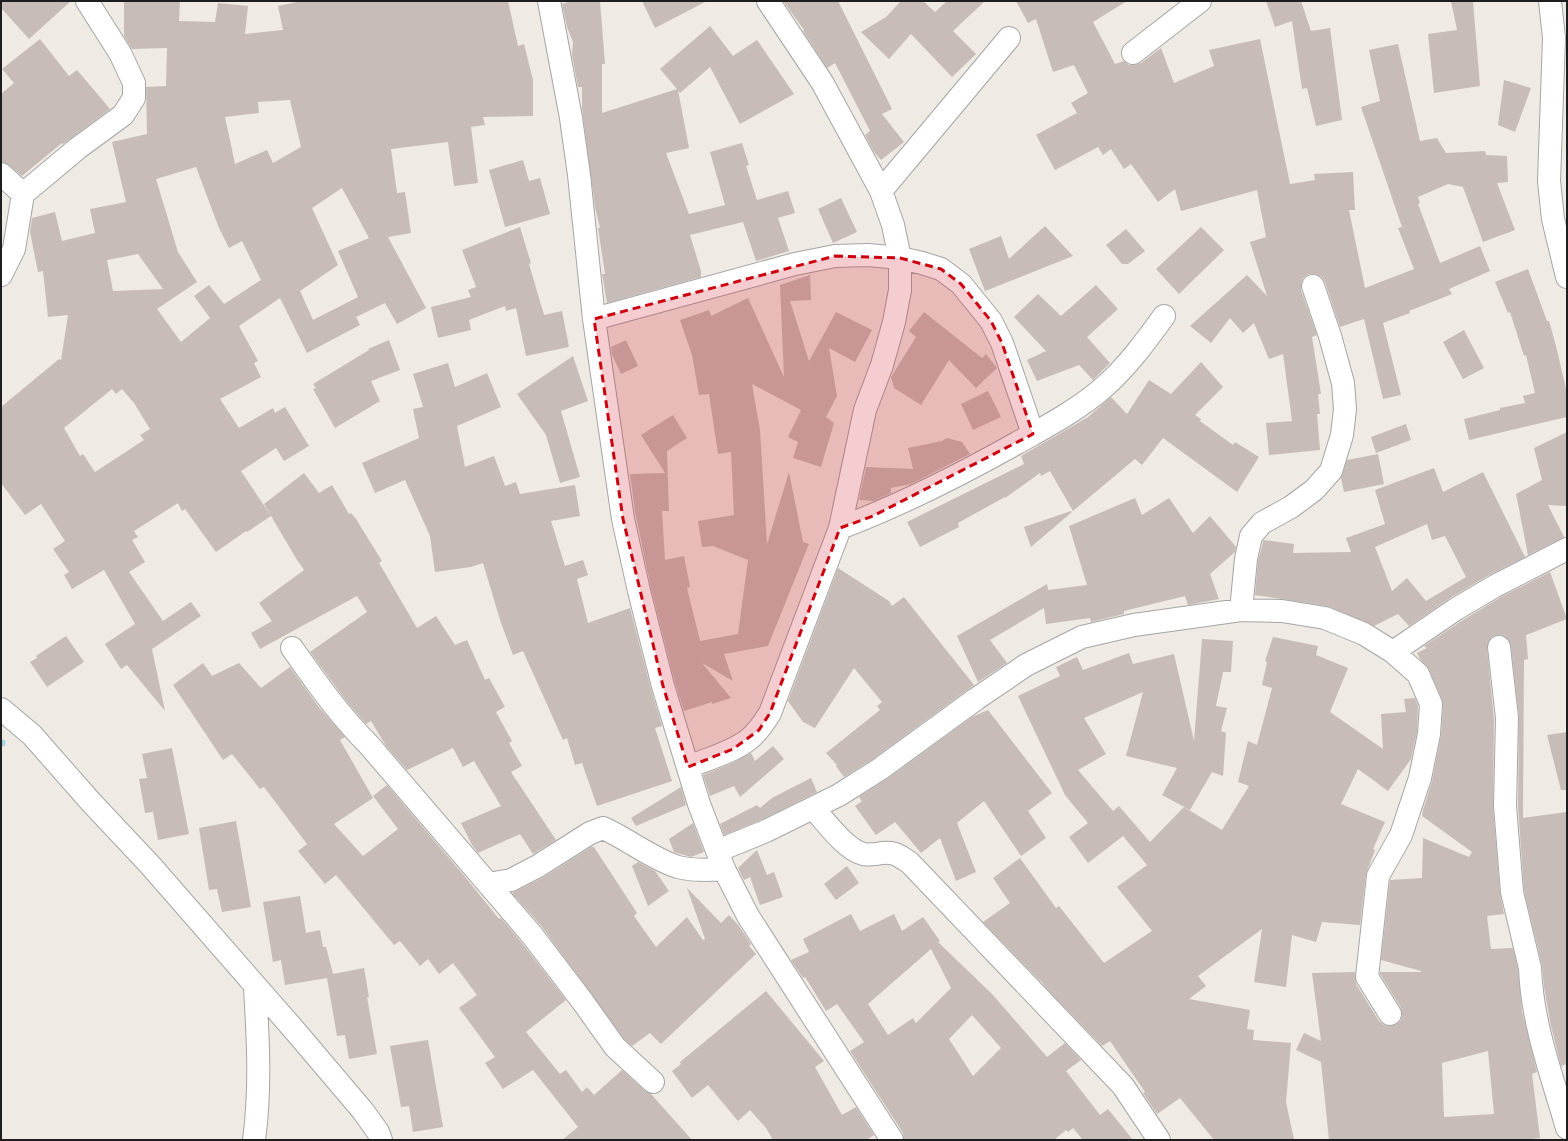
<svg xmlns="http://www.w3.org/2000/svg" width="1568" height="1141" font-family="'Nunito Sans',sans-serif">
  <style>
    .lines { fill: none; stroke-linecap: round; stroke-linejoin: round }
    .stream { stroke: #a2d5de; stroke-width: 7 }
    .building { fill: #c7bcb7; fill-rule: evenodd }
    .street-casing { stroke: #a5a5a5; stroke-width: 24 }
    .street { stroke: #fff; stroke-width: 22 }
    .marked { fill: #cc000f; fill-opacity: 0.2; stroke: #cc000f; stroke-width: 3; stroke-dasharray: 8 5; stroke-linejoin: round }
  </style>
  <rect width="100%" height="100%" fill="#efeae3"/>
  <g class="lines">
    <path class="stream" d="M 1,743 L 2,743"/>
  </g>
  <path class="building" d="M 1,1 L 71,1 L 29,39 L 1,8 Z
    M 124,1 L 180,1 L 179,21 L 215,22 L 218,3 L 248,6 L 245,34 L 283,30 L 278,6 L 302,1 L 508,1 L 518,46 L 524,44 L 533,80 L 533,116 L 483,117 L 485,125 L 471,127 L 478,183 L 454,186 L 448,142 L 391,149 L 397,193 L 405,192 L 411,233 L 388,237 L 426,308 L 397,324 L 385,303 L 356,317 L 360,325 L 307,353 L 280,298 L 239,326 L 258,361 L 254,363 L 261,377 L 220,399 L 239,428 L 273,408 L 275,413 L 285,407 L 309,446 L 284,461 L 276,448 L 241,471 L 271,516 L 247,532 L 246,531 L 216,552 L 185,509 L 182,511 L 178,503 L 134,531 L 138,537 L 132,540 L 145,562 L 129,572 L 163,621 L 191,602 L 201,616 L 152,649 L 165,711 L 127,665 L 121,669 L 105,644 L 135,624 L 104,570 L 72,589 L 64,575 L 69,572 L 53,549 L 65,541 L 41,504 L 25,515 L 1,483 L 1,407 L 59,359 L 61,360 L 68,315 L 48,317 L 43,271 L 38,272 L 30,232 L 32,218 L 55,212 L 62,241 L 95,233 L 90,209 L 126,202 L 112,142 L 147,134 L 146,87 L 166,86 L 167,48 L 132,49 L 124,36 ZM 290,100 L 301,147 L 273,163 L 267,150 L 235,164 L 225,117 L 259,113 L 258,102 ZM 196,167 L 219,228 L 229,248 L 242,241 L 261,280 L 224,304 L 209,285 L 194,296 L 210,318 L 181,342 L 157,309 L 197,282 L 178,252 L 156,179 ZM 342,188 L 369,238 L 338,251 L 358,297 L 313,320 L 300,291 L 338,265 L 312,208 ZM 138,254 L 163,289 L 113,291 L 107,260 ZM 112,389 L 116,394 L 122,389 L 134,403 L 150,429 L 140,435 L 144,440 L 95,472 L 83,454 L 80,456 L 64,428 Z
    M 571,1 L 600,1 L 605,64 L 602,64 L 602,113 L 677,89 L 660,69 L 710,26 L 733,56 L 757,40 L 794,94 L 740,124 L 710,67 L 680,93 L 678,90 L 689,148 L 666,153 L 689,214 L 725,205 L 710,152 L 742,143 L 749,165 L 746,166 L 757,200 L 788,191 L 795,213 L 778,218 L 789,251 L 756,261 L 743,222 L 690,235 L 701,271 L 701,277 L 607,303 L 602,274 L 605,274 L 598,228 L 600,228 L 595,207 L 582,109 L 582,87 L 578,87 L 572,55 L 573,42 L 567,27 L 562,4 Z
    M 642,1 L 707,1 L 655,28 Z
    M 783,1 L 838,1 L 892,109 L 882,114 L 904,142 L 881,160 L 874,152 L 865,135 L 870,131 L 835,63 L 827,68 L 803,31 L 804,30 Z
    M 901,1 L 923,1 L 935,12 L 947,1 L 985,1 L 953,31 L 976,54 L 952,77 L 911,34 L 889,59 L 861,32 L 886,17 Z
    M 1016,1 L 1127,1 L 1093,22 L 1115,64 L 1124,61 L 1129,65 L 1135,65 L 1141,63 L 1161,48 L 1174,83 L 1214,66 L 1209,50 L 1260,39 L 1290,184 L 1315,180 L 1314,174 L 1353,172 L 1355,210 L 1349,210 L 1365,288 L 1414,269 L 1398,228 L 1402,227 L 1361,107 L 1380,101 L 1369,50 L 1398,44 L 1420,141 L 1437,138 L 1446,153 L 1485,151 L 1486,155 L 1507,156 L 1508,182 L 1497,183 L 1515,230 L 1483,242 L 1463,187 L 1448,184 L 1418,197 L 1420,203 L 1418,204 L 1440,263 L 1480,246 L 1490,271 L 1449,289 L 1452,294 L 1409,311 L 1410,313 L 1383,323 L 1401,395 L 1383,399 L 1364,319 L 1340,327 L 1325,282 L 1322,277 L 1316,274 L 1309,274 L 1303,278 L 1301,284 L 1301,290 L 1317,335 L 1312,337 L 1321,394 L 1318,394 L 1320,414 L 1317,414 L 1320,450 L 1269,455 L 1266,423 L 1292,421 L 1283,354 L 1269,359 L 1254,323 L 1243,333 L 1230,318 L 1211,343 L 1190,326 L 1247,275 L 1267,296 L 1250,242 L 1266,237 L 1257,190 L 1181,211 L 1175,189 L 1158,202 L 1131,164 L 1124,169 L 1111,149 L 1103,155 L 1098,147 L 1055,170 L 1036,135 L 1077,113 L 1071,103 L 1088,93 L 1074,65 L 1053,72 L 1036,19 L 1028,23 Z
    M 1266,1 L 1301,1 L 1311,31 L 1330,28 L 1342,120 L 1316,126 L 1307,88 L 1302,89 L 1292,21 L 1275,27 Z
    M 1451,1 L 1473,1 L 1480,86 L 1434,93 L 1428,34 L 1457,30 Z
    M 40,39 L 69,76 L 77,70 L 110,109 L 63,144 L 62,143 L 22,176 L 9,165 L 1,162 L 1,94 L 14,83 L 2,69 Z
    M 1504,80 L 1531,88 L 1515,132 L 1498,125 Z
    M 523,160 L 529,181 L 540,178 L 550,214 L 505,227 L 489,170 Z
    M 841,198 L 857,232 L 833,243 L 818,209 Z
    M 1045,226 L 1073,256 L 985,291 L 969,249 L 1001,236 L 1009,259 Z
    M 520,227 L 531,263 L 529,264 L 544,315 L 562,311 L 569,347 L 526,356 L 516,308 L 506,311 L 505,306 L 469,320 L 471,330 L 438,338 L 431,307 L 471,297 L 468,290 L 476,287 L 462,250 Z
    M 1201,227 L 1224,250 L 1179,294 L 1156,269 Z
    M 1126,229 L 1145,251 L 1128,264 L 1122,264 L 1106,245 Z
    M 1528,269 L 1547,321 L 1549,321 L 1556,346 L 1567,393 L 1567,417 L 1469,440 L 1464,419 L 1500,410 L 1500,408 L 1525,403 L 1523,396 L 1535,393 L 1526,355 L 1524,356 L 1510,312 L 1508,313 L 1495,282 Z
    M 810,275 L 811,300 L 790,301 L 809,361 L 836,312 L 872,330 L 855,362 L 829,348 L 837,396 L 826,417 L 834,423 L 821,467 L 793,458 L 798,442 L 788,437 L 801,410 L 752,384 L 760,430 L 767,544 L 789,472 L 803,542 L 809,544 L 768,646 L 724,654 L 733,681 L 702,663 L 731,698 L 712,704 L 712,702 L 684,711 L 675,683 L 651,588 L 635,512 L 630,474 L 665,473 L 641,435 L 673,415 L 687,438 L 667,451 L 669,511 L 662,511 L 665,560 L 684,556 L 690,587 L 687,588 L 700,641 L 738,634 L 748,560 L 713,546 L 702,547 L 698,521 L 734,515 L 731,452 L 718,454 L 709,394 L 699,395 L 692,355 L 680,320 L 709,310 L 711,316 L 748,298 L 784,377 L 780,285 Z
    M 1096,285 L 1118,309 L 1087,337 L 1110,363 L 1093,380 L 1079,365 L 1037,381 L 1027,360 L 1046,351 L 1014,317 L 1038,294 L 1061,316 Z
    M 924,312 L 982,358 L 986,354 L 997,368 L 976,388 L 949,360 L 921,405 L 894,388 L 891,377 L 916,337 L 909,331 Z
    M 1464,330 L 1484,368 L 1463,379 L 1443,342 Z
    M 389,340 L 400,370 L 371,381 L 380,401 L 335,428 L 313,389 L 316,388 L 313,384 L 369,350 L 368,349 Z
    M 626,340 L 638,366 L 621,374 L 612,355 L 611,347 Z
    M 573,356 L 588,401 L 561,411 L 580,477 L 560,483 L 546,435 L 517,394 Z
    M 1201,362 L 1223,387 L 1195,415 L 1201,419 L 1200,421 L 1233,445 L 1235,442 L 1259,457 L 1237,492 L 1163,438 L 1142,465 L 1135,459 L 1073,511 L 1050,471 L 1041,476 L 1040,473 L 1005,498 L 1005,497 L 958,523 L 959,527 L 920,547 L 907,522 L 1024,464 L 1021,456 L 1088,417 L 1111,397 L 1127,414 L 1149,380 L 1171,394 Z
    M 448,363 L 455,387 L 487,373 L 501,407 L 457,426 L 465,467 L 494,456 L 505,486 L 516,482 L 520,494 L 575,485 L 580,516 L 551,521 L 565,566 L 583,560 L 588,575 L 577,579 L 588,623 L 630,608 L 651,689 L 662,726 L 655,728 L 672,781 L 597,806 L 582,763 L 575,765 L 567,738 L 563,740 L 523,651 L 513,655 L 501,623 L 483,563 L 471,567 L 435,572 L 430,536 L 405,480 L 375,493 L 362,463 L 419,438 L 413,409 L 423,407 L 413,374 Z
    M 988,391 L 1001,417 L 973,430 L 961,404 Z
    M 1406,424 L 1411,440 L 1376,453 L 1371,437 Z
    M 1567,432 L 1567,506 L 1548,505 L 1564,537 L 1528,555 L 1516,494 L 1542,480 L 1534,448 Z
    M 947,438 L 962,442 L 970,454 L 911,484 L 891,488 L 891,493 L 874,501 L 859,500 L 866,467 L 913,469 L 908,448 L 942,441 Z
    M 1378,454 L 1384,484 L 1344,492 L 1341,478 L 1347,460 Z
    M 1434,468 L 1443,492 L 1483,472 L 1525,557 L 1489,575 L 1450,598 L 1409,626 L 1398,614 L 1374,626 L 1327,606 L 1255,595 L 1258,561 L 1263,542 L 1264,540 L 1294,544 L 1293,553 L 1351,552 L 1346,538 L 1385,524 L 1375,490 ZM 1427,524 L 1432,540 L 1445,536 L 1466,577 L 1426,601 L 1407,578 L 1392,591 L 1375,547 Z
    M 304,473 L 319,493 L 332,485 L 349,514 L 351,513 L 356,519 L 382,561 L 379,563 L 417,628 L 436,616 L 455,645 L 467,640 L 485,680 L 489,678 L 505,707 L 496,712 L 512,741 L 509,743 L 522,766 L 511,772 L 556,840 L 533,854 L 520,834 L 478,853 L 472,845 L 461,823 L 501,806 L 474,761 L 463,767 L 453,748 L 407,770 L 386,746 L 371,721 L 366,724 L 347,702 L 310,652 L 367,612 L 357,596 L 260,649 L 251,633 L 272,621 L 259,603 L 304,570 L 297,560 L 264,504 Z
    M 1135,498 L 1142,515 L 1169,498 L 1193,533 L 1210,516 L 1236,547 L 1235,552 L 1210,574 L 1219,599 L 1188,605 L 1185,596 L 1124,611 L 1124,614 L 1091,622 L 1090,618 L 1046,624 L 1044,608 L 990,640 L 1007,663 L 978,682 L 957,636 L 1047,584 L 1048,590 L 1087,585 L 1069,526 Z
    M 1071,511 L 1072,512 L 1031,547 L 1024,527 Z
    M 838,568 L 889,601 L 892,606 L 904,597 L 974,685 L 873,759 L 844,777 L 836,766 L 837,765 L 826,753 L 880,710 L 877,706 L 882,702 L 854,668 L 815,728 L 803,722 L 788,701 Z
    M 1550,572 L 1567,619 L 1526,635 L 1528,659 L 1524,660 L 1523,818 L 1567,812 L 1567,1064 L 1561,1066 L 1551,1026 L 1544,987 L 1542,965 L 1524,890 L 1518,806 L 1519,717 L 1511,646 L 1509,640 L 1504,636 L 1497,635 L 1492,637 L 1488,642 L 1487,648 L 1494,719 L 1493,807 L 1500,893 L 1504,914 L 1487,916 L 1491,949 L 1513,948 L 1518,970 L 1522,1011 L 1537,1072 L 1532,1074 L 1540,1138 L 1522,1140 L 1329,1140 L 1321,1062 L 1296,1050 L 1304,1033 L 1321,1041 L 1312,973 L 1355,972 L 1356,984 L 1379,1021 L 1384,1025 L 1390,1026 L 1397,1024 L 1401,1020 L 1402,1013 L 1401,1008 L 1380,974 L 1380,972 L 1421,972 L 1421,971 L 1381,960 L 1390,880 L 1422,878 L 1423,838 L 1469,857 L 1472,852 L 1422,816 L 1423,810 L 1432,781 L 1441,736 L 1443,705 L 1442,699 L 1429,669 L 1420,659 L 1417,653 L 1427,648 L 1424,646 L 1463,620 L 1501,597 ZM 1488,1051 L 1494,1114 L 1444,1117 L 1442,1063 Z
    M 66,636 L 84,662 L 47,687 L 30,662 L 37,658 L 36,656 Z
    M 1273,637 L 1318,646 L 1316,655 L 1348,668 L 1330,712 L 1383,749 L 1381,714 L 1406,712 L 1404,699 L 1415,698 L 1418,706 L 1417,732 L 1411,759 L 1388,791 L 1358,769 L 1341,804 L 1385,822 L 1373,849 L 1375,850 L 1366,874 L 1360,925 L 1322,922 L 1316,942 L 1292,935 L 1286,987 L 1254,982 L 1262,929 L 1198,976 L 1206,986 L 1189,999 L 1250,1010 L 1247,1029 L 1254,1030 L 1253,1040 L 1291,1043 L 1286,1102 L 1294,1140 L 1214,1140 L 1180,1098 L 1157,1114 L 1143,1093 L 1145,1092 L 1110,1041 L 1102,1046 L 1047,989 L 1041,981 L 1040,981 L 983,922 L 1010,903 L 993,878 L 1020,858 L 1056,908 L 1059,906 L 1104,963 L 1152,931 L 1117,887 L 1147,865 L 1123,836 L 1088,863 L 1069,837 L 1088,823 L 1065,795 L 1018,696 L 1060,676 L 1056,667 L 1077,657 L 1083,670 L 1129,653 L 1133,664 L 1174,654 L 1194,741 L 1202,639 L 1233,641 L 1231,672 L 1223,672 L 1216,706 L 1227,708 L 1221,731 L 1226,733 L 1223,776 L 1212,772 L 1190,810 L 1162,795 L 1177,768 L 1126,756 L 1143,692 L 1084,718 L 1106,754 L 1078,770 L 1113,811 L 1119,806 L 1150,842 L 1184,807 L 1222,830 L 1249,786 L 1238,782 L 1248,741 L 1257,745 L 1272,688 L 1262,685 L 1267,662 L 1265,661 Z
    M 203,663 L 212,676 L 239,663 L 261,688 L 290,667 L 318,706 L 345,737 L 340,740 L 373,798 L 334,824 L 363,856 L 398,829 L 373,796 L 387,785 L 466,878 L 499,919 L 501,918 L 522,943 L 566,1000 L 526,1032 L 560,1074 L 566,1070 L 582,1092 L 587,1087 L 594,1095 L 622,1070 L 645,1091 L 651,1094 L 692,1140 L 562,1140 L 578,1127 L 533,1070 L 503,1089 L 485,1063 L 495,1057 L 459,1008 L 477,995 L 453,963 L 439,974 L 428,959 L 420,966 L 400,941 L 394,945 L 336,875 L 325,884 L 298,851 L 307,844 L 264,787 L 260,789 L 232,754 L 223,760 L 173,685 Z
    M 988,710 L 1052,793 L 1028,811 L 1046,838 L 1021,856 L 984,801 L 957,823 L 976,872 L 956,881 L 940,838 L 921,853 L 895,822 L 876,835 L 855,806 L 862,801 L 859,797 L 887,779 L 972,717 Z
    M 1567,732 L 1567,790 L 1561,790 L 1547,735 Z
    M 773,746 L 784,759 L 740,797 L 734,786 L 710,796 L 703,775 L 732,763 L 751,753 L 755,761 Z
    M 172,748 L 189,834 L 158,840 L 153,812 L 145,813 L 139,779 L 147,778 L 142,754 Z
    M 811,778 L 817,792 L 761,820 L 724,835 L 720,824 L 757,805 L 760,808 L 772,798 Z
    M 681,787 L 686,805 L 636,826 L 631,818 Z
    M 236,821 L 251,907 L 222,912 L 217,889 L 209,890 L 199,828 Z
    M 693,823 L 704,852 L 691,857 L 674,852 L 669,839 Z
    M 591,847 L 594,847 L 637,913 L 634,916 L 656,947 L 687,917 L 703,940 L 705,939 L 687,888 L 721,923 L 729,915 L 739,926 L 751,944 L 749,946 L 756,954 L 661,1044 L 650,1033 L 632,1046 L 624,1039 L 542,927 L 512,893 L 544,877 Z
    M 757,850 L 767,875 L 774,872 L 783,897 L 760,905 L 750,877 L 744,880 L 738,868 Z
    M 638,862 L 655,871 L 669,891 L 648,906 L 632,866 Z
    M 847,866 L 859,883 L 836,900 L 824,884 Z
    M 300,896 L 306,933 L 320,930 L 323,947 L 326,947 L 333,974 L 364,968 L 369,997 L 367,997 L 377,1054 L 349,1059 L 345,1035 L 337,1036 L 327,978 L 285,985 L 281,960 L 273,962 L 263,902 Z
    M 851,914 L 860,931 L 894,914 L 902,931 L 923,917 L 940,941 L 938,942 L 992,994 L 1047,1057 L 1065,1043 L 1081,1060 L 1066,1071 L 1100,1115 L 1108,1109 L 1133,1140 L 1083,1140 L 1073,1128 L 1068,1132 L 1066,1130 L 1054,1140 L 904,1140 L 903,1133 L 850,1051 L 864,1042 L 837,1004 L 826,1011 L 805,977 L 803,978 L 791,960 L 809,952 L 803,939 ZM 931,949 L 951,988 L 916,1023 L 913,1018 L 888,1035 L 868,1004 ZM 972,1015 L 1001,1048 L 973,1076 L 949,1039 Z
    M 766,991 L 824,1061 L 815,1067 L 842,1115 L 856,1107 L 874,1135 L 866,1140 L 773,1140 L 766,1128 L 750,1110 L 738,1121 L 708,1085 L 692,1098 L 672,1071 L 681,1064 L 680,1062 Z
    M 428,1040 L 443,1127 L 413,1132 L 409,1106 L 401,1107 L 390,1046 Z"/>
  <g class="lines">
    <g class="street-casing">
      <path id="street" d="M 549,1 L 571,118 L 579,175 L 594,319 L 623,519 L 639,591 L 663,686 L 699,804 L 724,869 L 748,916 L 892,1140
        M 1550,1 L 1554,38 L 1549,181 L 1553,219 L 1567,277
        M 1133,53 L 1200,1
        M 1,174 L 23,194
        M 881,191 L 1009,38
        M 1,275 L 14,249 L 23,194 L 78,148 L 123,115 L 134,98 L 134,83 L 120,53 L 87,1
        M 594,319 L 795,264 L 835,256 L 868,255 L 900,258 L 922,263 L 941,269 L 961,284 L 991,321 L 1002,343 L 1033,434
        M 840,528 C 901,505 960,475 1017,443 C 1047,426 1078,410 1104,387 C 1127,367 1146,341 1164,316
        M 1241,610 L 1246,559 L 1251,536 L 1262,523 L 1291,507 L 1314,490 L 1331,471 L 1342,435 L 1345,409 L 1343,383 L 1330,336 L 1313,286
        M 1499,647 L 1507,718 L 1505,806 L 1512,892 L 1530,968 C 1532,1023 1552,1076 1567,1128
        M 292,648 C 316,682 339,715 369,745 L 532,935 L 583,1002 L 615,1047 L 653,1082
        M 1393,652 L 1456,609 L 1495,586 L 1567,549
        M 1,709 L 32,735 L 90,801 L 151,866 L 296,1032 L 363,1111 L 378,1132 L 381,1140
        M 688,767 C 707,759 731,753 748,740 C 758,732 764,723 770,713 L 840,528 L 865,410 L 882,365 L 894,322 L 900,290 L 900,258 L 893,225 L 881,191 L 822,82 L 768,1
        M 813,808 C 826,822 845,849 863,854 C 867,855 871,854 876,854 C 892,851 896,853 910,863 L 1123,1086 L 1159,1140
        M 717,851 L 766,831 L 839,795 L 880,769 L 976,699 L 1026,665 L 1082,637 L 1134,625 L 1241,610 L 1282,611 L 1325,618 L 1364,634 L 1393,652 L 1418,674 L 1431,704 L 1429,734 L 1420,778 L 1401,835 L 1378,876 L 1367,977 L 1390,1014
        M 488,884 L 511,880 L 538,866 L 590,833 L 603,828 C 628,839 652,859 678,867 C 693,871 709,870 724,869
        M 254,1140 C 261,1089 258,1038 255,987"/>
    </g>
    <use href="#street" class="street"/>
  </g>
  <path class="marked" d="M 835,256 L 900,258 L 941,269 L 961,284 L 991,321 L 1002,343 L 1033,434 L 873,516 L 840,528 L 770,713 L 759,730 L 733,749 L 688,767 L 663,686 L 623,519 L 594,319 Z"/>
  <rect width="1568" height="1141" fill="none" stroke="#1e1e1e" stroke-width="4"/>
</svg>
